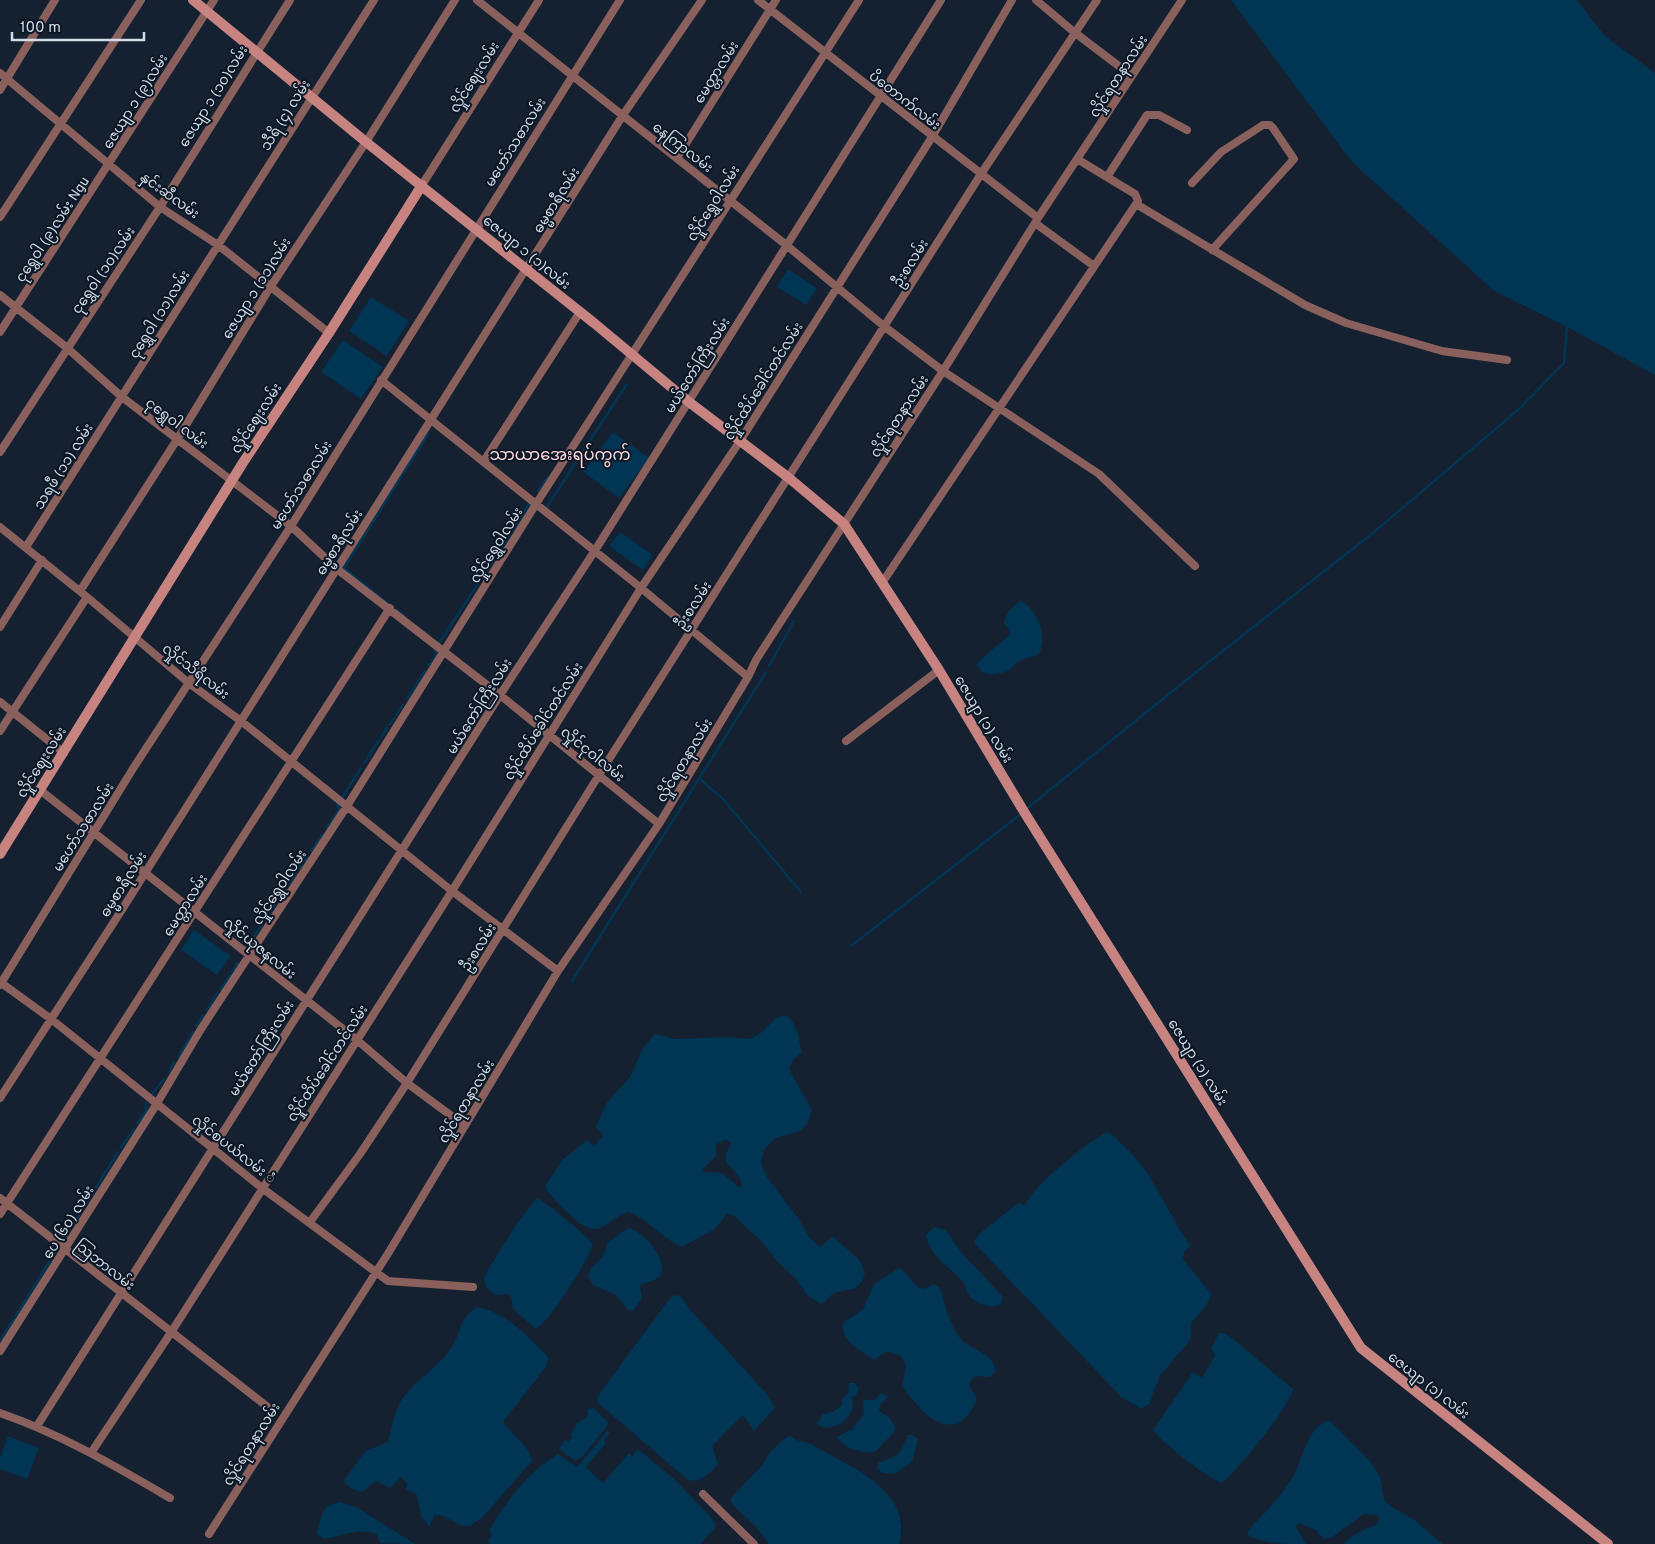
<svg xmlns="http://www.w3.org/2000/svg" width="1655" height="1544" font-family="Overpass,'Noto Sans Myanmar',sans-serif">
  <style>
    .water { fill: #003554; fill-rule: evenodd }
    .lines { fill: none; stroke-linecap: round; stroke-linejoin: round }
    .stream { stroke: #003554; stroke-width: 2.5 }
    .street { stroke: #8a605d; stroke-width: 8 }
    .secondary { stroke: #c78380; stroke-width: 10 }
    .labels { text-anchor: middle; stroke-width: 4; stroke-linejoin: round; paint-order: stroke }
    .street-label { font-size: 14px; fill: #d4dce7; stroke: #0c1726 }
    .quarter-label { font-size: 16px; fill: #fedadc; stroke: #0c1726 }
  </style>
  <rect width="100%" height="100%" fill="#152030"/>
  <path class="water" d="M 1231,0 L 1577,0 L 1605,36 L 1655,73 L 1655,375 L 1567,327 L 1494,291 L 1352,162 Z
    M 788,269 L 817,288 L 806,305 L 777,287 Z
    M 371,297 L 409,321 L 387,356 L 349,331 Z
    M 343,340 L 383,367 L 361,399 L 321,372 Z
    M 613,432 L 649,458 L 619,498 L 583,472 Z
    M 620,532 L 653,555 L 643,570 L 609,546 Z
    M 1021,601 C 1038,610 1047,634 1040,652 C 1035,658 1026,657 1019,661 C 1015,663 1013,667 1010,669 C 1000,676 979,678 977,663 L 1010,634 L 1009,629 L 1004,624 C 1004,615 1013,604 1021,601 Z
    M 194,930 L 231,956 L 217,975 L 181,950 Z
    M 785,1015 C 798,1022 798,1038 802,1052 L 793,1060 L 789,1069 L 812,1110 L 807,1124 L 800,1131 L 775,1138 L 764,1150 L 761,1163 L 767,1177 L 798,1218 L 810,1238 L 820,1247 L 833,1236 L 860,1261 L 865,1274 C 857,1296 849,1286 833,1294 C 828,1297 826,1302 821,1304 L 807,1295 L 795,1278 L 778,1262 L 760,1240 L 733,1215 L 727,1214 L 715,1229 L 682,1247 C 661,1238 650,1220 628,1212 C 616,1215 606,1228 597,1229 C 582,1232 557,1202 547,1191 L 545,1186 L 562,1160 L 587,1140 L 594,1146 L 603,1135 L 596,1127 L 606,1104 L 630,1077 L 643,1048 L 655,1034 L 675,1039 L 729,1037 L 750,1039 L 762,1032 L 776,1018 ZM 726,1140 L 731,1143 C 730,1147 727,1150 726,1154 C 722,1165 741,1172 742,1186 L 740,1188 L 722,1173 L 704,1172 L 702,1170 L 716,1156 L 716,1144 Z
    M 1107,1132 C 1115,1135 1117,1139 1122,1144 C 1153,1171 1165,1209 1188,1242 L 1190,1246 L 1184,1252 L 1183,1259 L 1212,1295 L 1205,1307 L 1191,1323 L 1191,1339 L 1160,1376 L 1149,1404 L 1141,1409 L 1121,1397 L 1109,1384 L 974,1243 L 979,1234 L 1018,1203 L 1025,1205 C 1035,1184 1086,1143 1107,1132 Z
    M 537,1198 C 546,1202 589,1237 593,1245 C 587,1262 551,1320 536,1329 L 513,1309 L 511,1296 L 507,1294 L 496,1295 L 487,1288 L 483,1278 L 517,1223 Z
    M 934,1227 L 946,1230 L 961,1252 L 1003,1297 L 1001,1305 C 991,1308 982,1306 974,1300 C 967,1295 967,1287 962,1281 C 949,1266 929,1256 926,1235 Z
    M 628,1228 C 641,1229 666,1258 662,1271 C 660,1282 647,1280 640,1286 L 642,1298 L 633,1311 L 628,1310 L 616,1295 L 593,1285 L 588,1276 C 594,1259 603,1264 607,1243 Z
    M 899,1268 C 909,1271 910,1284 923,1289 L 934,1284 L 940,1288 C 945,1304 951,1330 964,1342 C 975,1351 998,1356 995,1373 L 989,1377 L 975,1376 L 970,1382 L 970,1387 L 977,1399 C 961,1438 935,1428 914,1401 C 911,1397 906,1393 904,1389 C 900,1379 910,1368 903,1359 C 899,1354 892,1352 886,1352 L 874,1360 C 859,1349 841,1343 843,1323 L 863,1309 L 874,1284 Z
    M 676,1295 L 681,1296 L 691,1311 L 766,1393 L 775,1408 L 754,1431 L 743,1415 L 712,1446 L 718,1464 C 709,1474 703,1481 689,1481 L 598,1403 L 597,1398 L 605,1386 L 670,1298 Z
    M 478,1307 C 506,1313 530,1337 549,1358 L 545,1368 L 503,1422 L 528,1450 L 532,1461 L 483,1517 L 470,1526 L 463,1526 L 443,1516 L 435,1515 L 429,1527 L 421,1516 L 417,1495 L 406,1489 L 407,1484 L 401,1477 L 390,1488 L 376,1481 L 362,1492 L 352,1489 L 343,1482 L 365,1451 L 388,1442 C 391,1430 393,1417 399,1405 C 409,1384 435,1370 449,1351 C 461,1336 459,1315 478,1307 Z
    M 1219,1333 L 1224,1333 L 1232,1338 L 1293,1389 C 1290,1407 1237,1471 1222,1483 C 1207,1478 1161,1442 1153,1430 L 1193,1372 L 1202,1378 L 1215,1355 L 1211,1349 Z
    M 849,1383 L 855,1383 L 859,1390 L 855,1396 L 851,1397 C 861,1414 831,1437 817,1424 L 823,1414 L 833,1412 L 842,1405 L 842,1398 L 848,1393 Z
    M 881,1393 L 888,1397 L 880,1405 L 879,1411 L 889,1417 L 895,1426 L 895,1431 L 875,1452 C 863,1454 842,1448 837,1437 L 852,1429 L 864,1414 L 863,1400 L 875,1400 Z
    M 593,1408 L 608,1422 L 607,1426 L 583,1456 L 575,1461 L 559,1449 L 565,1439 L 568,1442 L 572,1438 L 570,1435 L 578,1422 L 588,1416 L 588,1409 Z
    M 1329,1420 L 1371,1462 L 1380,1477 L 1384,1499 L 1389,1505 L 1416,1521 L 1443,1544 L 1343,1544 L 1357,1533 L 1377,1524 L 1379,1518 L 1377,1515 L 1364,1514 L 1331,1538 L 1324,1539 L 1315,1530 L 1299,1523 L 1296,1527 L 1306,1544 C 1288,1544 1258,1544 1247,1534 L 1250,1528 C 1264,1514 1280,1497 1291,1480 C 1304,1460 1304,1430 1329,1420 Z
    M 607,1431 L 610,1432 L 604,1441 L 606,1443 L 586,1467 L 603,1483 L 629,1453 L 632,1456 L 638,1449 L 673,1478 L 713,1519 L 716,1524 L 715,1528 L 700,1544 L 491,1544 L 488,1542 L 492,1535 L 489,1531 L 491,1527 C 509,1498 528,1472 558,1454 L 576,1466 L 581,1463 Z
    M 789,1435 L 798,1441 L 810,1443 C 844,1465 915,1488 899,1544 L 769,1544 L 756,1527 L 732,1504 L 730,1499 L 763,1464 L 770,1452 Z
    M 908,1435 L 912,1435 L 918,1439 L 912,1462 L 894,1474 L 882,1473 L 877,1467 L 878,1463 C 900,1454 899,1457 908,1435 Z
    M 8,1436 L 39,1448 L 27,1479 L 0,1469 L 0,1457 Z
    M 340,1502 L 356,1507 L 415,1544 L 380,1543 L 377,1534 C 359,1527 342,1536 324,1539 L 316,1534 L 323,1511 L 329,1505 Z"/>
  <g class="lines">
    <path class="stream" d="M 538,491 L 548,477
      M 547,507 L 626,385
      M 502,548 L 530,502
      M 390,605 L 344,568 L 428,434
      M 397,610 L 405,617
      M 437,642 L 439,643 L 497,555
      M 428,666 L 436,655 L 435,649
      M 769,666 L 794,621
      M 407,699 L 425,671
      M 396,715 L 403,705
      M 389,725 L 394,718
      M 381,737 L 387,728
      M 368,757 L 379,740
      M 364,763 L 367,759
      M 701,780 L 723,799 L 801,892
      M 342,797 L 361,768
      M 1025,810 L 1195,673 L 1374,532 L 1518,410 L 1564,363 L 1567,327
      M 326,829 L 339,810 L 337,804
      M 311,851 L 322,835
      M 299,869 L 307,857
      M 290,884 L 296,874
      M 279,900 L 287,889
      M 266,919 L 275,905
      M 851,946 L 1021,814
      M 246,948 L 262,925
      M 572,981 L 766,672
      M 220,990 L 238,963
      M 207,1010 L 217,993
      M 196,1026 L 203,1015
      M 178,1057 L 193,1032
      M 169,1072 L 174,1062
      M 152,1094 L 164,1079
      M 137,1124 L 146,1111 L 146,1103
      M 121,1147 L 134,1129
      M 62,1242 L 118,1152
      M 0,1341 L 56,1251"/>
    <path class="street" d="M 477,0 L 785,244 L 885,327 L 943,371 L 1099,474 L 1195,566
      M 758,0 L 1038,218
      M 1036,0 L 1074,32 L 1132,76
      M 0,73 L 160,207 L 218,245 L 329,333
      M 0,90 L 55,0
      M 677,158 L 776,0
      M 1107,177 L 1147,115 L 1159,115 L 1187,130
      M 1192,183 L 1221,152 L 1263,125 L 1270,125 L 1273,128 L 1294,159 L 1212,250
      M 422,185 L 539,0
      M 1136,204 L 1305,305 L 1346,323 L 1442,351 L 1507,360
      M 0,217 L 141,0
      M 1035,223 L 1094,266
      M 0,295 L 66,347 L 122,397 L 291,526 L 337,569 L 500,695 L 659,824
      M 0,332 L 214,0
      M 381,380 L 641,588 L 748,677
      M 0,452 L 160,207 L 290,0
      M 484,461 L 580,312
      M 0,527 L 87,597 L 190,684 L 241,721 L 452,891 L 558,971
      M 26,547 L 374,0
      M 882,583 L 1138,201 L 1135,194 L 1077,159
      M 80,591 L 178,438 L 271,286 L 366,142 L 455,0
      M 0,627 L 42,560
      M 0,702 L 64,753
      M 0,731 L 87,597
      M 846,741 L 939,670
      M 40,790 L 357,1040 L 407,1083 L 465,1126
      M 0,982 L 51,1019 L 262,1188 L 388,1281 L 473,1287
      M 0,985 L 134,767 L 291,526 L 620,0
      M 0,1098 L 123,908 L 623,115 L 702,0
      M 0,1198 L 269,1408
      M 0,1214 L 390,608
      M 310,1222 L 360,1154 L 407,1083 L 599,775 L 981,174 L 1097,0
      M 0,1351 L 156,1105 L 201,1029 L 347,806 L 536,504 L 859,0
      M 0,1413 C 61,1434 115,1466 170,1498
      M 37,1426 L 500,695 L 594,552 L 941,0
      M 91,1453 L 172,1331 L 452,891 L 641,588 L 740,441 L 932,137 L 1012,0
      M 703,1494 L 754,1544
      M 209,1534 L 389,1252 L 558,971 L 659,824 L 748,677 L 756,660 L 943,371 L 1038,218 L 1182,0"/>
    <path class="secondary" d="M 193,0 L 366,142 L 594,323 L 689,402 L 789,478 L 844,524 L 939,670 L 1026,815 L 1361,1348 L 1608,1544
      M 0,854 L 244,461 L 329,333 L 422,185"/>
  </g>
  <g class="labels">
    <g class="street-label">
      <text transform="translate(716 72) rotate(-58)" y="5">မေတ္တာလမ်း</text>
      <text transform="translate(1118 76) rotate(-57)" y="5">လှိုင်ရတနာလမ်း</text>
      <text transform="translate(474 77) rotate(-58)" y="5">လှိုင်ဈေးလမ်း</text>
      <text transform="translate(213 96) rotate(-58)" y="5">ဇေယျာ ၁ (၁၀)လမ်း</text>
      <text transform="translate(905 100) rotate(38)" y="5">ပိတောက်လမ်း</text>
      <text transform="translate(135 101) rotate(-58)" y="5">ဇေယျာ ၁ (၉)လမ်း</text>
      <text transform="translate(285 115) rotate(-58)" y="5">သီရိ (၄) လမ်း</text>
      <text transform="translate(515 142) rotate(-58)" y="5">မဟော်သဓာလမ်း</text>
      <text transform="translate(683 147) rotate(38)" y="5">နေကြာလမ်း</text>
      <text transform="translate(170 195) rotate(36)" y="5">နှင်းဆီလမ်း</text>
      <text transform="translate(556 200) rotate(-58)" y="5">ဓမ္မစာရီလမ်း</text>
      <text transform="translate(713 203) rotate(-58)" y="5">လှိုင်ရွှေဝါလမ်း</text>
      <text transform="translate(52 229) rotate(-57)" y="5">ငုရွှေဝါ (၉)လမ်း Ngu</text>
      <text transform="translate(527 252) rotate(39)" y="5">ဇေယျာ ၁ (၁)လမ်း</text>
      <text transform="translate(910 263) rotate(-58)" y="5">ဦးစလမ်း</text>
      <text transform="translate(103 270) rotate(-56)" y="5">ငုရွှေဝါ (၁၀)လမ်း</text>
      <text transform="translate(256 288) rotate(-58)" y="5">ဇေယျာ ၁ (၁၁)လမ်း</text>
      <text transform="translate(159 314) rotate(-58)" y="5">ငုရွှေဝါ (၁၁)လမ်း</text>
      <text transform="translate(697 365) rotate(-58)" y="5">မယ်တော်ကြီးလမ်း</text>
      <text transform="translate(763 381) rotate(-58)" y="5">လှိုင်ထိပ်ခေါင်တင်လမ်း</text>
      <text transform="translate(899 416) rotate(-57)" y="5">လှိုင်ရတနာလမ်း</text>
      <text transform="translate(256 418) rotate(-57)" y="5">လှိုင်ဈေးလမ်း</text>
      <text transform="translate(177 423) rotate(37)" y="5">ငုရွှေဝါ လမ်း</text>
      <text transform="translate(63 466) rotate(-58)" y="5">သရဖီ (၁၁) လမ်း</text>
      <text transform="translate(301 485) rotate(-58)" y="5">မဟော်သဓာလမ်း</text>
      <text transform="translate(339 542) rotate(-58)" y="5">ဓမ္မစာရီလမ်း</text>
      <text transform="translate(496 545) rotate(-58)" y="5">လှိုင်ရွှေဝါလမ်း</text>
      <text transform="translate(693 605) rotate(-57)" y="5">ဦးစလမ်း</text>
      <text transform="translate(196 671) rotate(38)" y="5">လှိုင်သီရိလမ်း</text>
      <text transform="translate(479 706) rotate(-58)" y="5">မယ်တော်ကြီးလမ်း</text>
      <text transform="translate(984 719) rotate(59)" y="5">ဇေယျာ (၁) လမ်း</text>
      <text transform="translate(543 721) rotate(-58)" y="5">လှိုင်ထိပ်ခေါင်တင်လမ်း</text>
      <text transform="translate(593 754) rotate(39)" y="5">လှိုင်ငုဝါလမ်း</text>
      <text transform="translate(684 760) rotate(-59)" y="5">လှိုင်ရတနာလမ်း</text>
      <text transform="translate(41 762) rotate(-58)" y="5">လှိုင်ဈေးလမ်း</text>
      <text transform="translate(83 827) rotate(-58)" y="5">မဟော်သဓာလမ်း</text>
      <text transform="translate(123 884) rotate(-58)" y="5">ဓမ္မစာရီလမ်း</text>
      <text transform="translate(279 887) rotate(-57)" y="5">လှိုင်ရွှေဝါလမ်း</text>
      <text transform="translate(185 905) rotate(-58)" y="5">မေတ္တာလမ်း</text>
      <text transform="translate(478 947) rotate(-58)" y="5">ဦးစလမ်း</text>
      <text transform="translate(260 948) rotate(39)" y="5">လှိုင်ယုဇနလမ်း</text>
      <text transform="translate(261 1048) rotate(-58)" y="5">မယ်တော်ကြီးလမ်း</text>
      <text transform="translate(1198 1062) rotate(58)" y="5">ဇေယျာ (၁) လမ်း</text>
      <text transform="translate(327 1063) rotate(-57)" y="5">လှိုင်ထိပ်ခေါင်တင်လမ်း</text>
      <text transform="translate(466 1101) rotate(-59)" y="5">လှိုင်ရတနာလမ်း</text>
      <text transform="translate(234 1149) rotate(38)" y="5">လှိုင်စပယ်လမ်း ံ</text>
      <text transform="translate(68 1222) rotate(-58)" y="5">ပေ (၆၀) လမ်း</text>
      <text transform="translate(105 1265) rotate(38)" y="5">သြဘာလမ်း</text>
      <text transform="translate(1429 1385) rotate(38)" y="5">ဇေယျာ (၁) လမ်း</text>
      <text transform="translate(251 1444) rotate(-58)" y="5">လှိုင်ရတနာလမ်း</text>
    </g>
    <g class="quarter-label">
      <text x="560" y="460">သာယာအေးရပ်ကွက်</text>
    </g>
  </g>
  <path d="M12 32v8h132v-8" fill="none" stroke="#d4dce7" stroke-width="2.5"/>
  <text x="20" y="32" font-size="15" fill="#d4dce7" stroke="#0c1726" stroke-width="4" paint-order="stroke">100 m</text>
</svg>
